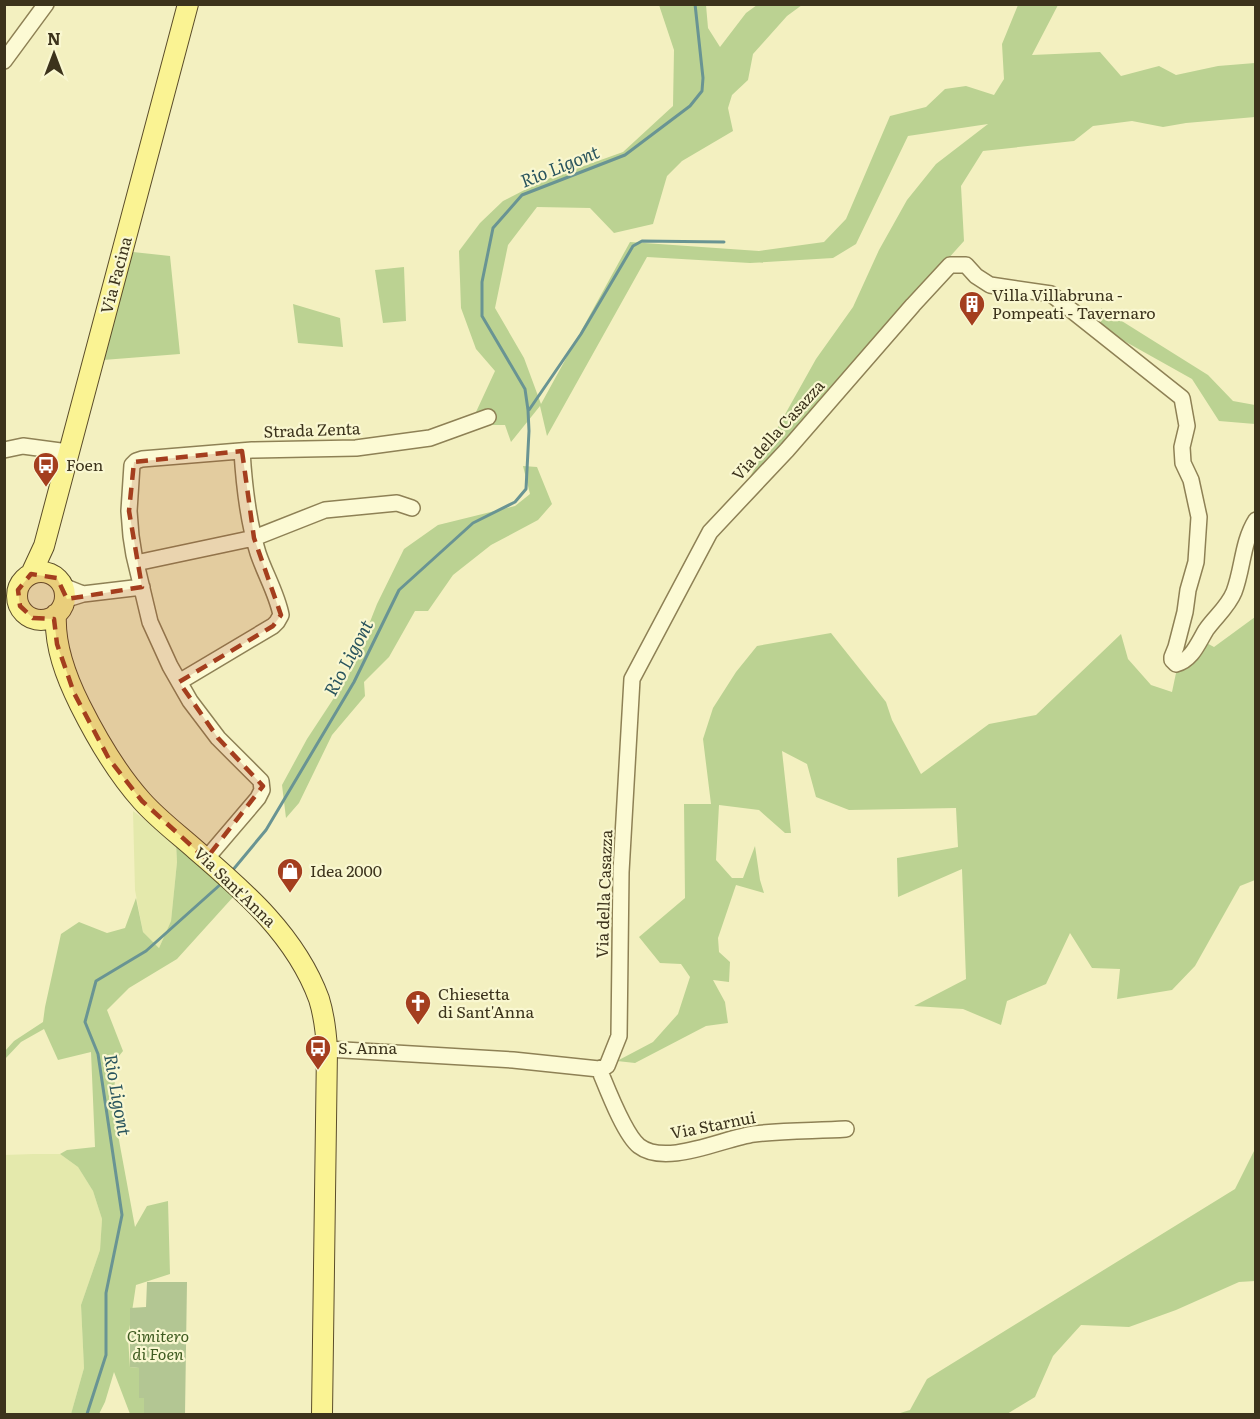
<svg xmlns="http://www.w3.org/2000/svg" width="1260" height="1419" font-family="Literata,serif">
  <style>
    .farmland { fill: #e4e9ac }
    .green { fill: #bbd292 }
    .cemetery { fill: #b3c693 }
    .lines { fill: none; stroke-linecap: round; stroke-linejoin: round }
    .stream { stroke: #699493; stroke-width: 3 }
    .minor-casing { stroke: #8e8155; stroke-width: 18 }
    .major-casing { stroke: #5b4d2a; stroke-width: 22 }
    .minor { stroke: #fcfad4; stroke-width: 15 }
    .major { stroke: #faf393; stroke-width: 20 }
    .marked { fill: #a43e1e; fill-opacity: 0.2; stroke: #a43e1e; stroke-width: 4.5; stroke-dasharray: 12 8; stroke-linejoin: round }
    .labels { text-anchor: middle; stroke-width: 4.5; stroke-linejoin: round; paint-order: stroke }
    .street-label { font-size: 16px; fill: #3c331c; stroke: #f9f7d0 }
    .poi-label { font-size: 16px; fill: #3c331c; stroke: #f9f7d0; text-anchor: start }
    .park-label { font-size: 16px; font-style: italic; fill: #3e5b20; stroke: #f9f7d0 }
    .water-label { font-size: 18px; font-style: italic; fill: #29545d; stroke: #f9f7d0 }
  </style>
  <rect width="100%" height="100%" fill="#f3f0c0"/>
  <path class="farmland" d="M 133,811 L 176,843 L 177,862 L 171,921 L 159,948 L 143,932 L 135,890 Z
    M 33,1154 L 60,1154 L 78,1167 L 93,1191 L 102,1219 L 100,1250 L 81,1305 L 84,1368 L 71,1414 L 5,1414 L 4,1155 Z"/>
  <path class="green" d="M 659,5 L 706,5 L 708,28 L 720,47 L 746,13 L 757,5 L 802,5 L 787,16 L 753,54 L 748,80 L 732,95 L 728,108 L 733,131 L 682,161 L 667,176 L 653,224 L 614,233 L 590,208 L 537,207 L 508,245 L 495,308 L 524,358 L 541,404 L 630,242 L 759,251 L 824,242 L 846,219 L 890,116 L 926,107 L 945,89 L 966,86 L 994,95 L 1004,79 L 1002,44 L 1018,5 L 1058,5 L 1032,55 L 1100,52 L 1121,76 L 1159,66 L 1176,75 L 1218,66 L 1255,63 L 1255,117 L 1186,123 L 1163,127 L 1132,121 L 1093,126 L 1074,141 L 983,151 L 961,186 L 964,241 L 746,484 L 816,359 L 853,307 L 879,250 L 907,200 L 936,164 L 988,124 L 908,136 L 856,244 L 833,258 L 750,263 L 647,257 L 547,436 L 540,406 L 511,442 L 505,425 L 470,425 L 495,371 L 476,349 L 461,308 L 459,251 L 480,223 L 503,201 L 542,181 L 623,152 L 673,106 L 674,50 Z
    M 133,252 L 170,256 L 180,354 L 103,360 Z
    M 404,267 L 406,321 L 383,323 L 375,270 Z
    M 293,304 L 340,318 L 343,347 L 298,343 Z
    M 1101,308 L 1208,375 L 1233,401 L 1255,405 L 1255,424 L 1219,421 L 1192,379 L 1101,328 Z
    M 523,466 L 537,467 L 552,504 L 538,520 L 491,545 L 453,575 L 428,611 L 415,611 L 389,657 L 364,682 L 365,696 L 332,735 L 299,803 L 286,818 L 282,785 L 307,739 L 349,675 L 377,604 L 404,549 L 438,525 L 515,506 L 530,494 Z
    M 1255,617 L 1255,880 L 1240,886 L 1195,966 L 1172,990 L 1117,999 L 1120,969 L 1092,968 L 1070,933 L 1046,984 L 1007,1001 L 1001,1025 L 963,1009 L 914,1006 L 966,979 L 962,869 L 898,897 L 897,858 L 958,847 L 956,808 L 849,810 L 816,797 L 807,764 L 782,751 L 791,833 L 785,833 L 759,810 L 719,805 L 716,860 L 732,878 L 743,878 L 755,846 L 760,880 L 764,893 L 736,885 L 718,938 L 719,952 L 730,962 L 729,982 L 713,980 L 725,1002 L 728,1023 L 706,1026 L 635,1063 L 617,1061 L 653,1042 L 678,1014 L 690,977 L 681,964 L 660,963 L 639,937 L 685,898 L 684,804 L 711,804 L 703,739 L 713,708 L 736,672 L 757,646 L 831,633 L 886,702 L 892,720 L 921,774 L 989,724 L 1036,715 L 1121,634 L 1128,659 L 1151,685 L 1172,692 L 1180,654 L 1201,640 L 1214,647 Z
    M 176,843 L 234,896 L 177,959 L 129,988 L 107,1010 L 123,1051 L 114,1062 L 116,1124 L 135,1227 L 147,1206 L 168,1201 L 170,1274 L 136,1285 L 128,1338 L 130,1367 L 139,1368 L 139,1398 L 144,1398 L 144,1414 L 130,1414 L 114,1372 L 105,1402 L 99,1414 L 71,1414 L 84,1368 L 81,1305 L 100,1250 L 102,1219 L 93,1191 L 78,1167 L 60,1154 L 67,1150 L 95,1147 L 91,1052 L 58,1060 L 44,1029 L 21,1042 L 5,1059 L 5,1051 L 14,1041 L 43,1022 L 45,1007 L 61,934 L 79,922 L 107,933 L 125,928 L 136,898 L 143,932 L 159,948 L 171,921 L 177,862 Z
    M 1255,1149 L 1255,1281 L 1239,1282 L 1176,1310 L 1129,1327 L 1081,1325 L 1053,1356 L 1035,1397 L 1007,1414 L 897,1414 L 910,1410 L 927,1379 L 1235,1189 Z"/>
  <path class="cemetery" d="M 147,1282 L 187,1282 L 185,1414 L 144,1414 L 144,1398 L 139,1398 L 139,1368 L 130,1367 L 130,1308 L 146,1307 Z"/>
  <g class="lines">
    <path class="stream" d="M 529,410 L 581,334 L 633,246 L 642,241 L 724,242
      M 232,871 L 266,830 L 354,682 L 399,590 L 473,523 L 515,502 L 526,489 L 529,431 L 528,410 L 525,389 L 482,316 L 482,282 L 493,228 L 522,195 L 625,155 L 690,106 L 702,91 L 703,78 L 695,4
      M 87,1414 L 106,1355 L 106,1293 L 122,1215 L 98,1054 L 85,1022 L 96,981 L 146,951 L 222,883"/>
    <g class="minor-casing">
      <path id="minor" d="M 4,61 L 46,4
        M 4,450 L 23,446 L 68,452
        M 136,563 L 254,538 L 325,510 L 397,503 L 412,508
        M 63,586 L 83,594
        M 64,600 L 83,594 L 142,587
        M 179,682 L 273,626 L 277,622 L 281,615 C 277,594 265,574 258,553 C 248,521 244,485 242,451
        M 206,859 L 258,798 L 262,790 L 261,781 L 218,738 L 190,701 L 170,666 L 150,622 L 134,555 L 131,536 L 129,511 L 132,465 L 136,461 L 142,459 L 252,450 L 356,448 L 430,438 L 488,417
        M 327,1049 L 513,1060 L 599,1069 L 607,1066 L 619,1036 L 621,872 L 632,679 L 710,532 L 787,450 L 913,305 L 950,265 L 966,265 L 976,276 L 990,285 L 1051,294 L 1182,398 L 1187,426 L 1182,447 L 1183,463 L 1191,480 L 1199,517 L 1196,562 L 1188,590 L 1185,612 L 1176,647 L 1172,657 L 1172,660 L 1176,664 C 1192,660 1198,643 1206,630 C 1215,617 1228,607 1234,592 C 1243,569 1242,542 1256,520
        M 599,1069 C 607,1088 624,1134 639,1146 C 666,1167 724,1138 754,1134 C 785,1130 816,1131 846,1129"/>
    </g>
    <g class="major-casing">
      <path id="major" d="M17 596a24 24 0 1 1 48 0a24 24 0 1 1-48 0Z
        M 31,574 L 44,546 L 188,4
        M 56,614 C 54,646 66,677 80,705 C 97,739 116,772 142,801 C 158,819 178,834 196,850 C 245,892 296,936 319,999 C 324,1015 326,1032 327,1049 L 322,1414"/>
    </g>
    <use href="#minor" class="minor"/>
    <use href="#major" class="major"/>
  </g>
  <path class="marked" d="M 242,451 L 254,538 L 281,615 L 273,626 L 179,682 L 218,738 L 263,786 L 206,859 L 142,801 L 109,759 L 74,693 L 57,644 L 54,619 L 33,618 L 20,606 L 18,590 L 31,574 L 57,578 L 67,599 L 142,587 L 129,511 L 134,462 Z"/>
  <defs>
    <g id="building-pin" transform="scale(1.35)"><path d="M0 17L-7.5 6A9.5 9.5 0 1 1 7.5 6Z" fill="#a43e1e" stroke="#f9f7d0"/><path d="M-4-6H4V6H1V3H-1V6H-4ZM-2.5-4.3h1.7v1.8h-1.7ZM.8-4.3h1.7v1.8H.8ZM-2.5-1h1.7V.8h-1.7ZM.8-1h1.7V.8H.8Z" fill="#fff"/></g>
    <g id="bus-pin" transform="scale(1.35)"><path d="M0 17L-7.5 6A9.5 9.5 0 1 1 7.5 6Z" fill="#a43e1e" stroke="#f9f7d0"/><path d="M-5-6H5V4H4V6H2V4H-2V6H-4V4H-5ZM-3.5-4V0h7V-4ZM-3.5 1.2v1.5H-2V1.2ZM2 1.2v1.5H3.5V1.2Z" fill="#fff"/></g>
    <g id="shop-pin" transform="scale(1.35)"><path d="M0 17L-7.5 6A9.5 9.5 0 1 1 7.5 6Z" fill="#a43e1e" stroke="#f9f7d0"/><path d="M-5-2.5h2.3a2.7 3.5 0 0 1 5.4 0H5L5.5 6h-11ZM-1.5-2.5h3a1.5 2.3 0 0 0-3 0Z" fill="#fff"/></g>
    <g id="church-pin" transform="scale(1.35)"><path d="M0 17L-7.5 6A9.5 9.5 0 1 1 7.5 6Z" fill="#a43e1e" stroke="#f9f7d0"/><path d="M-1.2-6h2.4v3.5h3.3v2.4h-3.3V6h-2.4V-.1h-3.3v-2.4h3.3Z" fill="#fff"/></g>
  </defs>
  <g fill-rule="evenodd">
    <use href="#building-pin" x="972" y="304"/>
    <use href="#bus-pin" x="46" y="465"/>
    <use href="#shop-pin" x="290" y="871"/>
    <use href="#church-pin" x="418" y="1003"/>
    <use href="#bus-pin" x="318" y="1048"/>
  </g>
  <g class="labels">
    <g class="street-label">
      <text transform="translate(116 275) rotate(-75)" y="6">Via Facina</text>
      <text transform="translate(312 430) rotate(-2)" y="6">Strada Zenta</text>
      <text transform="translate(778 430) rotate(-48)" y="6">Via della Casazza</text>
      <text transform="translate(235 887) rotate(44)" y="6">Via Sant'Anna</text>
      <text transform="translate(604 894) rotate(-88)" y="6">Via della Casazza</text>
      <text transform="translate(713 1125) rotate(-11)" y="6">Via Starnui</text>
    </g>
    <g class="poi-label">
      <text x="992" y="301">Villa Villabruna -<tspan x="992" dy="18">Pompeati - Tavernaro</tspan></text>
      <text x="66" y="471">Foen</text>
      <text x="310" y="877">Idea 2000</text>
      <text x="438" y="1000">Chiesetta<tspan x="438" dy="18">di Sant'Anna</tspan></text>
      <text x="338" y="1054">S. Anna</text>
    </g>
    <g class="park-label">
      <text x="158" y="1342">Cimitero<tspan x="158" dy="18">di Foen</tspan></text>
    </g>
    <g class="water-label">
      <text transform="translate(560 167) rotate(-22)" y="6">Rio Ligont</text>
      <text transform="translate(349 658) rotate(-62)" y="6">Rio Ligont</text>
      <text transform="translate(117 1095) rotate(80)" y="6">Rio Ligont</text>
    </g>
  </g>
  <rect width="1260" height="1419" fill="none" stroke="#3c331c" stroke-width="12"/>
  <g transform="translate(54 54)" stroke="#f9f7d0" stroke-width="4.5" paint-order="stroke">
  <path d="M0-4.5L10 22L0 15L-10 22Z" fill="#3c331c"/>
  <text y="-9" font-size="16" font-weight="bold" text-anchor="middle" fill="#3c331c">N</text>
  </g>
</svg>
